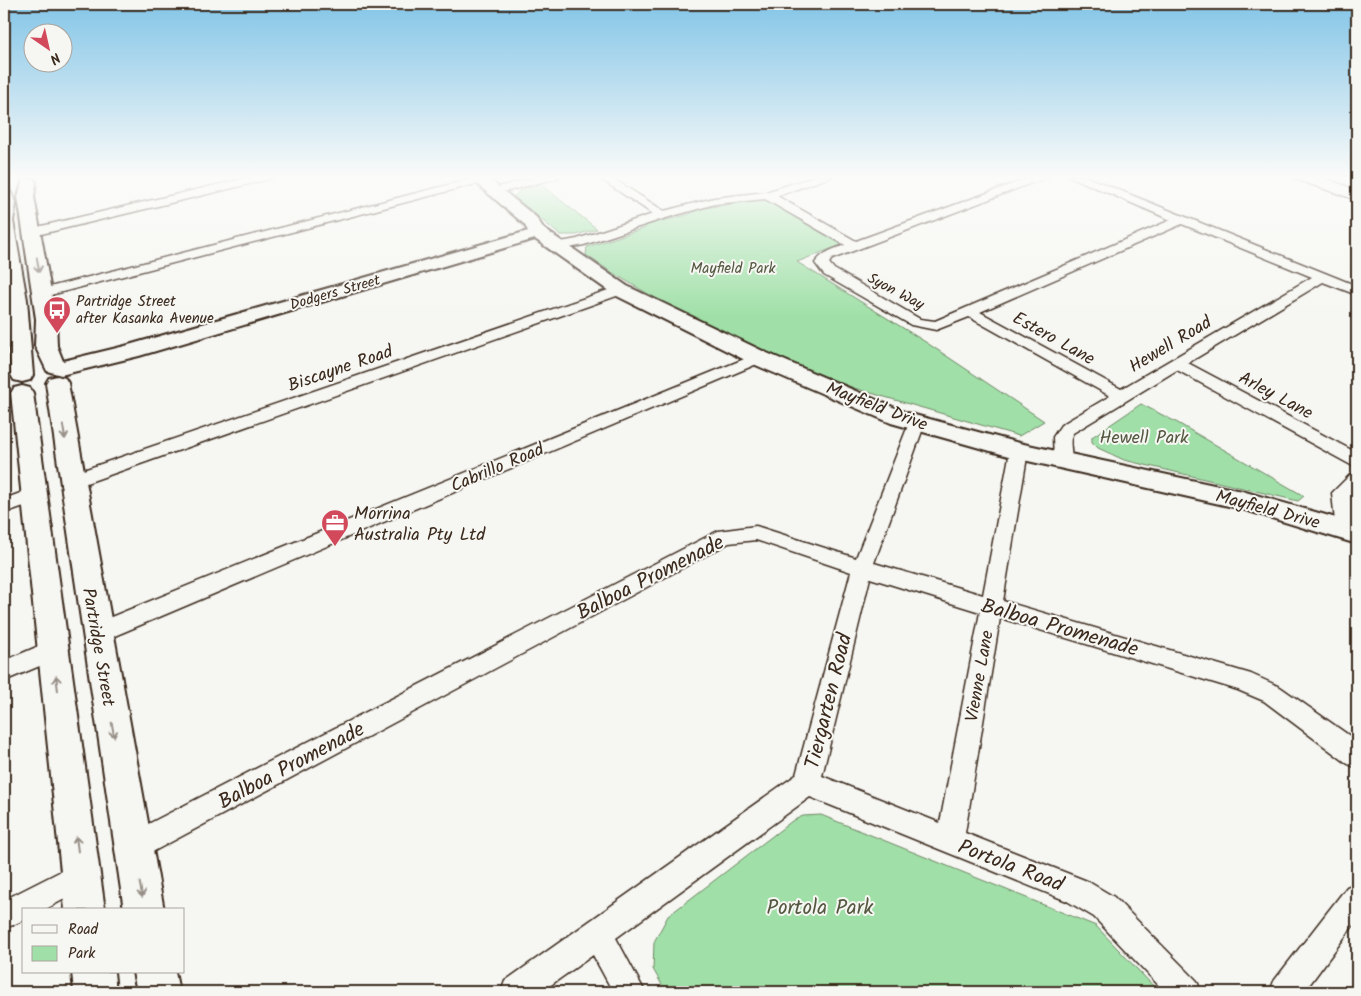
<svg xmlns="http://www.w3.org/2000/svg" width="1361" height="996" font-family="Kalam,sans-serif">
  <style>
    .green { fill: #a0e0a8; stroke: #6e8563 }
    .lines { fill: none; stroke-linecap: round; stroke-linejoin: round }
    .street-casing { stroke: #3b2a1e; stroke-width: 3 }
    .secondary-casing { stroke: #3b2a1e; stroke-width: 4 }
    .primary-casing { stroke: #3b2a1e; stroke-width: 3 }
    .street { fill: #f6f6f2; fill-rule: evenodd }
    .secondary { fill: #f6f6f2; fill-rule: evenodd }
    .primary { fill: #f6f6f2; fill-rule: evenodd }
    .rail-casing { stroke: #3b2a1e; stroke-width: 4 }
    .rail { stroke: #f6f6f2; stroke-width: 2.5; stroke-dasharray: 8; stroke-linecap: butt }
    .oneway { stroke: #989088 }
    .labels { text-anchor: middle; stroke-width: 4; stroke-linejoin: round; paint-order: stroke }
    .far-park-label { font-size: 15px; fill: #545840; stroke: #f6f6f2 }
    .far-street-label { font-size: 15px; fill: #3b2a1e; stroke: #f6f6f2 }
    .far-poi-label { font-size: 15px; fill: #3b2a1e; stroke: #f6f6f2; text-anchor: start }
    .street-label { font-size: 18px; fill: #3b2a1e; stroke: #f6f6f2 }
    .park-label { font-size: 18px; fill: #545840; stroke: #f6f6f2 }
    .poi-label { font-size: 18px; fill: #3b2a1e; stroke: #f6f6f2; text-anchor: start }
    .near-street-label { font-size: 21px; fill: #3b2a1e; stroke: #f6f6f2 }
    .near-park-label { font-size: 21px; fill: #545840; stroke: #f6f6f2 }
  </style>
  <rect width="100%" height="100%" fill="#f6f6f2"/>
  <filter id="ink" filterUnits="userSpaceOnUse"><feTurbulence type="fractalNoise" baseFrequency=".02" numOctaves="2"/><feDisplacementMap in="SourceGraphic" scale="10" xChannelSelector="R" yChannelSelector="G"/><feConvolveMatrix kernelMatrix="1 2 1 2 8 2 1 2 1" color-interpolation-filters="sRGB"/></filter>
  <g filter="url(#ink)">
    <path class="green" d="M 540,184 L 597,229 L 576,235 L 560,235 L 514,197 L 520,190 Z
      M 766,199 L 843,244 L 797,262 L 927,343 L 1044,421 L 1019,436 L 854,388 L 759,349 L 723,333 L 655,298 L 613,273 L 586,255 L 587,247 L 645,228 L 646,225 C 658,221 693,216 698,209 Z
      M 1141,404 L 1176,422 L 1304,496 L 1298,501 L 1124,460 L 1098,448 L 1092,442 L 1092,437 Z
      M 821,815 L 1096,926 L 1159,992 L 666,992 L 653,969 L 654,942 L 668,916 L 792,821 L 803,816 Z"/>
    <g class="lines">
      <g class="street-casing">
        <path id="street" d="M 255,176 L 275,176 L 270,179 L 33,236 L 27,232 L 33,228 Z
          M 540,176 L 559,176 L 558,178 L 495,194 L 489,191 L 491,189 Z
          M 596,176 L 609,176 L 664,211 L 714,198 L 766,192 L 816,176 L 833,176 L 777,196 L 856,241 L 1034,176 L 1050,176 L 832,259 L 829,263 L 834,269 L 920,319 L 935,321 L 1171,220 L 1069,176 L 1084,176 L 1357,286 L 1357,295 L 1323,282 L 1188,363 L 1357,453 L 1357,467 L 1351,465 L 1177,370 L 1073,433 C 1067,443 1075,455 1069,465 L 1063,467 L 1057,465 L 1054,461 L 1053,437 L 1061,425 L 1110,396 L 969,317 L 936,330 L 911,325 L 824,275 L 815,263 C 823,252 832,250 845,245 L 765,199 L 715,204 L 666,218 L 584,245 L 559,250 L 555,249 L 553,246 L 555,243 L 577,239 L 653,214 ZM 1182,224 L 1312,277 L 1121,389 L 980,312 Z
          M 479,177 L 485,180 L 483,182 L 43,297 L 36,293 L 38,290 Z
          M 620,286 L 627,290 L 625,293 L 78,486 L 72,487 L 66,486 L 63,481 L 66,476 Z
          M 759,353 L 764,355 L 767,358 L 764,361 L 105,640 L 97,642 L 89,640 L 86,633 L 89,626 Z
          M 917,417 L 923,419 L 925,423 L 874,563 L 983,595 L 1010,451 L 1013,447 L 1019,445 L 1025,447 L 1028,451 L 1003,601 L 1251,674 L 1280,687 L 1357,741 L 1357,768 L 1348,764 L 1264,701 L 1238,690 L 1000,618 L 965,833 L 1087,881 L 1114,897 L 1197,981 L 1201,992 L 1165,992 L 1094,917 L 1067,901 L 810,797 L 616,938 L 645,992 L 613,992 L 593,955 L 541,992 L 501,992 L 505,981 L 796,775 L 851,572 L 756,540 L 729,543 L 143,857 L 133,861 L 123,857 L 119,847 L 123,837 L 718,531 L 756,526 L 856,558 L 909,423 L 911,419 ZM 870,578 L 980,612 L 940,823 L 822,776 Z
          M 1357,473 L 1357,489 L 1351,495 L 1356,531 L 1353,536 L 1346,538 L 1339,536 L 1336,531 L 1332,493 L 1351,474 Z
          M 34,488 L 41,490 L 43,495 L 41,500 L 4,513 L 4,499 Z
          M 53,640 L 61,643 L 64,650 L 61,657 L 4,681 L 4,661 Z
          M 81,861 L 91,865 L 95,875 L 91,885 L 44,910 L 24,910 L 24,920 L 4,929 L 4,900 Z
          M 1357,883 L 1357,920 L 1304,992 L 1270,992 L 1274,981 L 1347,887 Z"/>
      </g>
      <g class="secondary-casing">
        <path id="secondary" d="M 468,176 L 485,176 L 536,217 L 544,229 L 627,286 L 767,353 L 907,413 L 1019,443 L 1242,491 L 1357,524 L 1357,544 L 1242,509 L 1019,459 L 891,423 L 751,363 L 613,294 L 535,239 L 139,356 L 61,375 L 47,371 L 35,346 L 36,319 L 18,197 L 23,179 L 33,179 L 36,182 L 34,197 L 56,319 L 57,346 L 63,361 L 125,346 L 528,231 L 524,224 Z
          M 4,189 L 10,191 L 16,203 L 13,221 L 27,300 L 33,375 L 30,380 L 22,382 L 14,380 L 11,375 C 8,313 0,251 4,189 Z
          M 57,376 L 65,378 L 68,383 L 164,910 L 124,910 L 46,383 L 49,378 Z
          M 22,386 L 30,388 L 33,393 L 105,910 L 65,910 L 11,393 L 14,388 Z
          M 72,972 L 114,972 L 116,992 L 74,992 Z
          M 133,972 L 175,972 L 179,992 L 137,992 Z"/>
      </g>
      <g class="primary-casing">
        <path id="primary" d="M 1293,176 L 1318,176 L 1357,190 L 1357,200 L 1295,179 Z"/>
      </g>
      <use href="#street" class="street"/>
      <use href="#secondary" class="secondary"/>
      <use href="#primary" class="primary"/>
      <g class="rail-casing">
        <path id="rail" d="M 1354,176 L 1357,177"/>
      </g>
      <use href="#rail" class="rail"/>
    </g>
    <defs><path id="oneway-shaft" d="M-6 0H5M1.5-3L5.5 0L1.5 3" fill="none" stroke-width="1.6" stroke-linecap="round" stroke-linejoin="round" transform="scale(1.25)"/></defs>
    <g class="oneway">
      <use href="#oneway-shaft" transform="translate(38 265) rotate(81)"/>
      <use href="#oneway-shaft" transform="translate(64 432) rotate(81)"/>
      <use href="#oneway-shaft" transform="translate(57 683) rotate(-97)"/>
      <use href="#oneway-shaft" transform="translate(113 730) rotate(80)"/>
      <use href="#oneway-shaft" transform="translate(77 844) rotate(-97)"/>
      <use href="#oneway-shaft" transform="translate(141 890) rotate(80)"/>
    </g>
  </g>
  <linearGradient id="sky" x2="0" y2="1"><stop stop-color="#83c5e7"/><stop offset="0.56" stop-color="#fbfbf9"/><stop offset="1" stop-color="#fbfbf9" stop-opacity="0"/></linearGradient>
  <rect width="1361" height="316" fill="url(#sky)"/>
  <defs>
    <g id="bus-pin" transform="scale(1.4375)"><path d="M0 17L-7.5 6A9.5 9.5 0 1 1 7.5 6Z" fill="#d1495b" stroke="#f6f6f2"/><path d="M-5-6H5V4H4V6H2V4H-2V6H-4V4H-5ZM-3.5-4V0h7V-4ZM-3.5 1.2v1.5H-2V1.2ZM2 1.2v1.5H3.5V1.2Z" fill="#fff"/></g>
    <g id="office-pin" transform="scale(1.4375)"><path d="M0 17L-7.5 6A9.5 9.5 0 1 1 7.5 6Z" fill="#d1495b" stroke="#f6f6f2"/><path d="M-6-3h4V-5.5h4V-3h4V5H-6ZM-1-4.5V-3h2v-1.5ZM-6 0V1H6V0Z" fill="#fff"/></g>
  </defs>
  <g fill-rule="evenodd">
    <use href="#bus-pin" x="57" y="310"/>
    <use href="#office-pin" x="335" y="523"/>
  </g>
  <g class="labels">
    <g class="far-park-label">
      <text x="733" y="273">Mayfield Park</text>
    </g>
    <g class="far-street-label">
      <text transform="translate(896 291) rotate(28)" y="5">Syon Way</text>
      <text transform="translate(335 292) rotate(-16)" y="5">Dodgers Street</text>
    </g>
    <g class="far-poi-label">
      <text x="76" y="306">Partridge Street<tspan x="76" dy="17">after Kasanka Avenue</tspan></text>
    </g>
    <g class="street-label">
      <text transform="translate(1054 338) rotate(29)" y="6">Estero Lane</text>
      <text transform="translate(1170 344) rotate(-31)" y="6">Hewell Road</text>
      <text transform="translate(340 368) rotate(-19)" y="6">Biscayne Road</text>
      <text transform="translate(1276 395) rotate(28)" y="6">Arley Lane</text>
      <text transform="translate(877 406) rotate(21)" y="6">Mayfield Drive</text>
      <text transform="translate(497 467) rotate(-23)" y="6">Cabrillo Road</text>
      <text transform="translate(1268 509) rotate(15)" y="6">Mayfield Drive</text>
      <text transform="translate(99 647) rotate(80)" y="6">Partridge Street</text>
      <text transform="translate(979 676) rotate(-80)" y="6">Vienne Lane</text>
    </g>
    <g class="park-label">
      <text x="1144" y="443">Hewell Park</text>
    </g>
    <g class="poi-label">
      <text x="354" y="519">Morrina<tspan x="354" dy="21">Australia Pty Ltd</tspan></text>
    </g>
    <g class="near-street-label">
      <text transform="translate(650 577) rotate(-27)" y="7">Balboa Promenade</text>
      <text transform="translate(1060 627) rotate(16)" y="7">Balboa Promenade</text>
      <text transform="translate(828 701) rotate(-76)" y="7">Tiergarten Road</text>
      <text transform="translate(291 765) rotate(-28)" y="7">Balboa Promenade</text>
      <text transform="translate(1011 865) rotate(21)" y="7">Portola Road</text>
    </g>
    <g class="near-park-label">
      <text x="820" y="914">Portola Park</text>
    </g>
  </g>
  <rect width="1361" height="996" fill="none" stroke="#f6f6f2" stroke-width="20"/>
  <rect x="10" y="10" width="1341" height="976" fill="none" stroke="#3b2a1e" stroke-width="2" filter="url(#ink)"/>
  <rect x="22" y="908" width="162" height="65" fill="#f6f6f2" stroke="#aba49d"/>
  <rect x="32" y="925" width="25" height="8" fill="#f6f6f2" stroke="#aba49d"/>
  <text x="68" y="934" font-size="15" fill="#3b2a1e">Road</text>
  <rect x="32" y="946" width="25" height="15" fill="#a0e0a8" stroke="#aba49d"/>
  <text x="68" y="958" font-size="15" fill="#3b2a1e">Park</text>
  <g transform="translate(48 48) rotate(146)"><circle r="24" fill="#f6f6f2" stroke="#aba49d"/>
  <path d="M0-4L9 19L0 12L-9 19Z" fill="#d1495b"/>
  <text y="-8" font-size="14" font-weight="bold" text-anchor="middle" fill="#3b2a1e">N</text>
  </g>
</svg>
